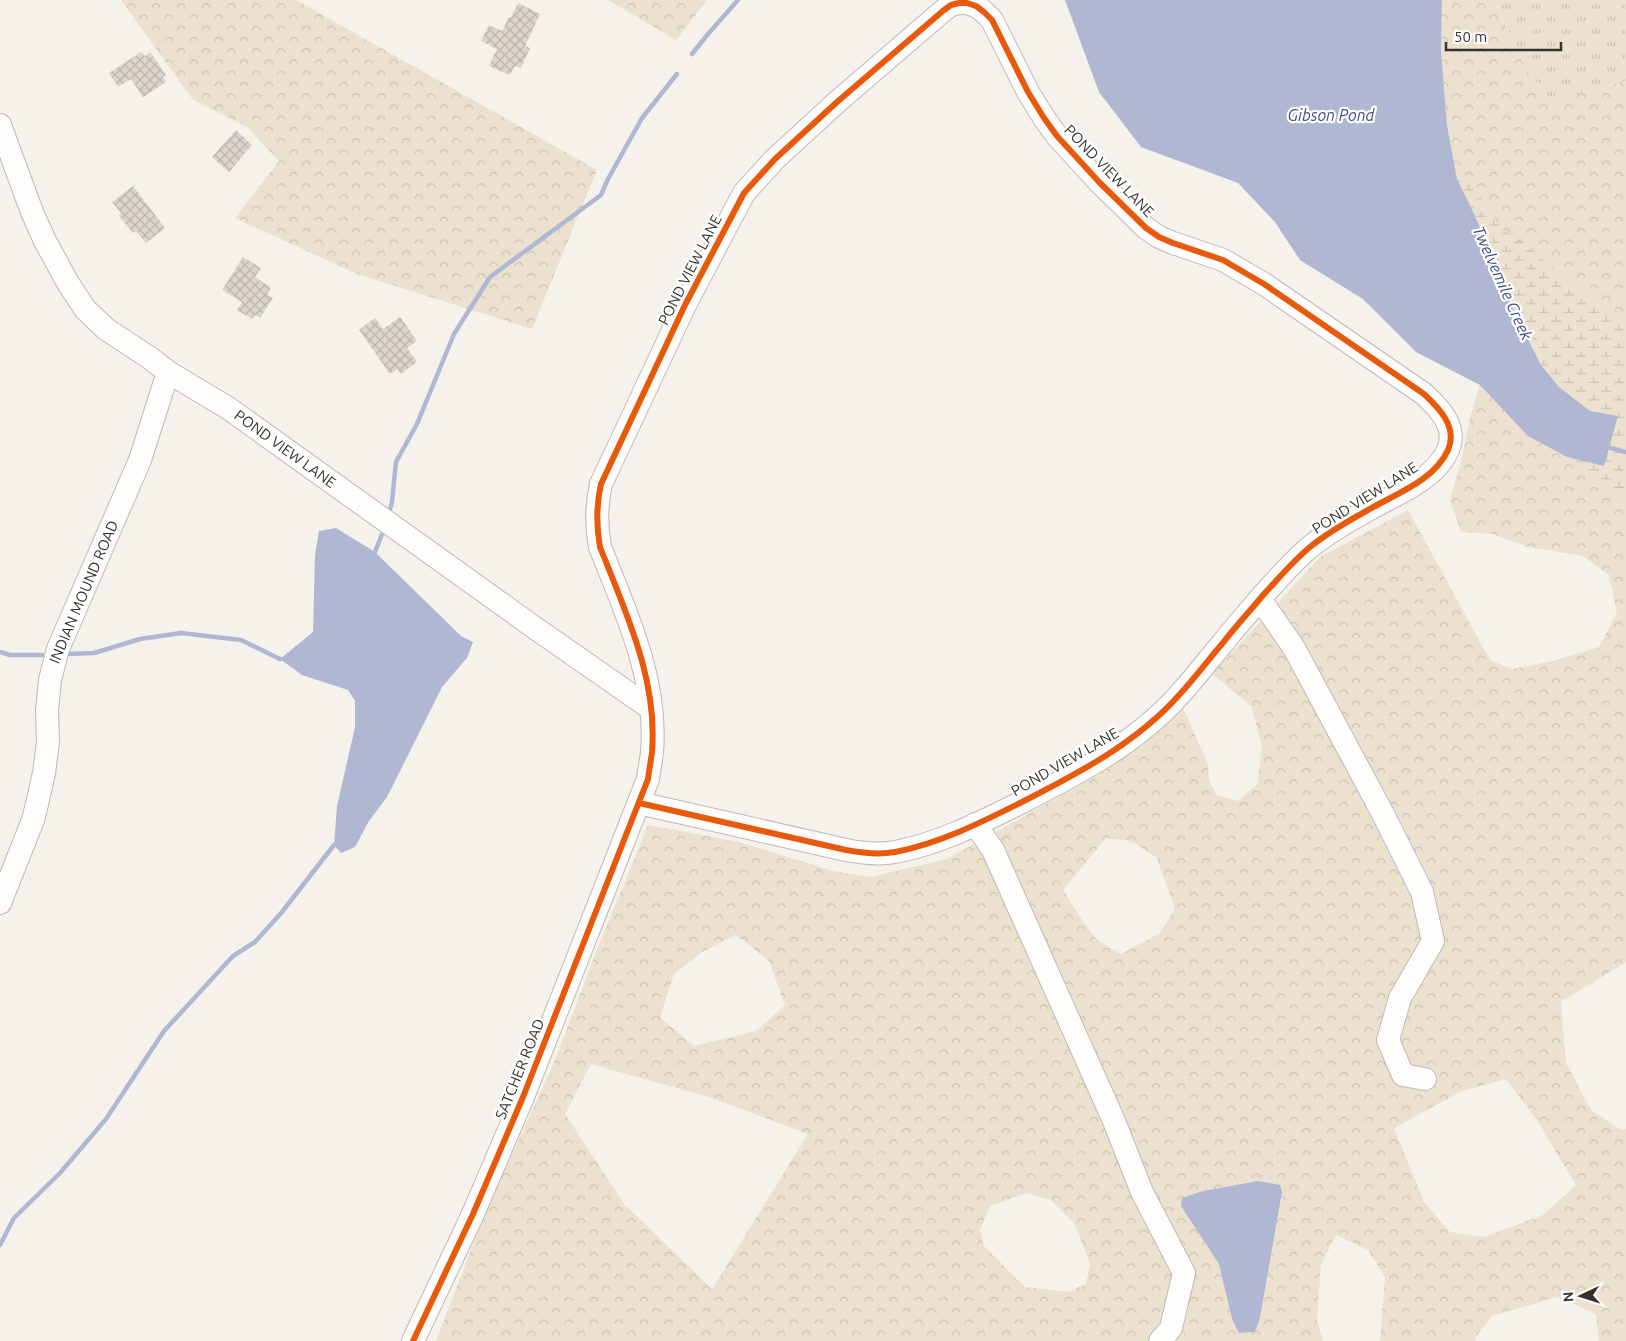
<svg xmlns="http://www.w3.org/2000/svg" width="1626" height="1341" font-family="Ubuntu,sans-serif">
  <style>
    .grass { fill: url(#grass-tufts) }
    .forest { fill: url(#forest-crowns); fill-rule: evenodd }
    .wetland { fill: url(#wetland-marsh) }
    .water { fill: #b0b7d3 }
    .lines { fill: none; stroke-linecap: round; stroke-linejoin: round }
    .stream { stroke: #b0b7d3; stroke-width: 4.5 }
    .building { fill: url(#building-cross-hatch) }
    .minor-casing { stroke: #bdbab6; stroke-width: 24 }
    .minor { stroke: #fefdfc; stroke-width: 22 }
    .cycleway-casing { stroke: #fff; stroke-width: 9 }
    .cycleway { stroke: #e8590c; stroke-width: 6 }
    .labels { text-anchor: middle; stroke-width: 4.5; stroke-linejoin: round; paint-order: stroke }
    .street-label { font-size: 15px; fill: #35322e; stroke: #fff }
    .water-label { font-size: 16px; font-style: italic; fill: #414d85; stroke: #fff }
  </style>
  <defs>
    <pattern id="grass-tufts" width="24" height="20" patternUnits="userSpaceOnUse" patternTransform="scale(1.25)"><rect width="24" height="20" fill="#ece1ce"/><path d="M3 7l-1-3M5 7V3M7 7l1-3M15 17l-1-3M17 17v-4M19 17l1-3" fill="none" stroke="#cbc2b1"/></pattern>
    <pattern id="forest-crowns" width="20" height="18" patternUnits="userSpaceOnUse" patternTransform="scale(1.25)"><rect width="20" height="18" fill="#ece1ce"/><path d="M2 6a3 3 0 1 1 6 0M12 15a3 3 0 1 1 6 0" fill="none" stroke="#cbc2b1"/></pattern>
    <pattern id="wetland-marsh" width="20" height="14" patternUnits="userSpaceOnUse" patternTransform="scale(1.25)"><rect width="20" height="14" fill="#ece1ce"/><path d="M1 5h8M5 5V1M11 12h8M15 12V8" fill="none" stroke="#cbc2b1"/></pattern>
    <pattern id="building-cross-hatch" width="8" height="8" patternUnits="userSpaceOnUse" patternTransform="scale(1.25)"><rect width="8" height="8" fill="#dad4c9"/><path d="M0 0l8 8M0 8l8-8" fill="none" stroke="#bcb6ad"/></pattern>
  </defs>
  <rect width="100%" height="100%" fill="#f5f2ec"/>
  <path class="grass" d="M 1496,0 L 1626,0 L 1626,81 L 1552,101 L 1528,72 L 1502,18 Z"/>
  <path class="forest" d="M 121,0 L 296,0 L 597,170 L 532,329 L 357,274 L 235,218 L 279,161 L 247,127 L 193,100 Z
    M 608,0 L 707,0 L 676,40 Z
    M 1442,0 L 1496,0 L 1502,18 L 1528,72 L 1552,101 L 1626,81 L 1626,413 L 1457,179 L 1447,125 L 1441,50 Z
    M 1480,385 L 1528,436 L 1626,465 L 1626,962 L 1561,1002 L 1566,1063 L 1591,1110 L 1620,1129 L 1626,1129 L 1626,1341 L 1599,1341 L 1596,1314 L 1557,1297 L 1492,1316 L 1475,1338 L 1476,1341 L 1380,1341 L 1385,1277 L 1368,1250 L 1336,1235 L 1321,1265 L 1317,1320 L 1323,1341 L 436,1341 L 485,1213 L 553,1065 L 598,947 L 648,825 L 739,842 L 833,871 L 871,877 L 947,859 L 1098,775 L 1143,745 L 1183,708 L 1208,764 L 1209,781 L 1217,795 L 1238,801 L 1258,783 L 1262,745 L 1251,706 L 1212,674 L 1320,557 L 1408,510 L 1490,660 L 1512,669 L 1553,661 L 1599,647 L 1617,613 L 1609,575 L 1583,556 L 1528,547 L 1493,534 L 1461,532 L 1450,500 L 1461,461 L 1471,414 ZM 1106,838 L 1131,841 L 1157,858 L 1175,909 L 1160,933 L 1121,954 L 1097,940 L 1082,920 L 1063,890 ZM 736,935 L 769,961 L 785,1005 L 756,1031 L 694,1046 L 660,1017 L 674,974 L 702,952 ZM 591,1064 L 712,1098 L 808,1134 L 712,1289 L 625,1205 L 565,1114 ZM 1506,1079 L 1536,1119 L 1576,1185 L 1543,1215 L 1484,1237 L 1450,1232 L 1424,1202 L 1394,1128 L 1462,1091 ZM 1258,1181 L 1280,1186 L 1282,1192 L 1260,1317 L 1255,1332 L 1232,1320 L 1203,1191 ZM 1027,1193 L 1051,1200 L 1074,1223 L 1090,1263 L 1086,1284 L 1068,1292 L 1025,1287 L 984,1246 L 980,1230 L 990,1206 Z"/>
  <path class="wetland" d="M 1458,164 L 1502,229 L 1528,246 L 1572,285 L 1610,308 L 1626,323 L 1626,498 L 1567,458 L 1528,436 L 1480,385 L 1416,352 L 1363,299 L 1300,260 L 1275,222 L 1238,183 L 1442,198 Z"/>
  <path class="water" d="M 1065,0 L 1442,0 L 1441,50 L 1447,125 L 1457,179 L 1475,216 L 1516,316 L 1541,365 L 1559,387 L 1590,411 L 1618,416 L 1604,466 L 1567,457 L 1528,436 L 1480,385 L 1416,352 L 1363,299 L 1300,260 L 1275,222 L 1238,183 L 1141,147 L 1099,92 Z
    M 336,528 L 375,552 L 461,636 L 473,642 L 467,658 L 442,687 L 387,797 L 369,821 L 355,847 L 341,853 L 334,845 L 337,806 L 355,727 L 355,701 L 348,690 L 302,675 L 280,659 L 313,632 L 315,555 L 319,531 Z
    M 1258,1181 L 1280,1185 L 1282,1192 L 1260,1318 L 1255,1332 L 1239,1333 L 1232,1319 L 1219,1264 L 1181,1206 L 1182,1198 L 1203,1191 Z"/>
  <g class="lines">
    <path class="stream" d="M 692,54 L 708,34 L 738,0
      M 1603,446 L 1626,452
      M 390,509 L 392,502 L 396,462 L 417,424 L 454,334 L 490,277 L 601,195 L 608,179 L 642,118 L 677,74
      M 375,552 L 382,534
      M 0,652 L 10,655 L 42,655
      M 69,654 L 94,653 L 140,639 L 181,633 L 241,640 L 280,659
      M 0,1245 L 14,1218 L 60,1173 L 106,1119 L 164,1031 L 233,956 L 255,942 L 282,912 L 334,845"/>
  </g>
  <path class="building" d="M 518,3 L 540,14 L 525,46 L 530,48 L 521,68 L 515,66 L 510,75 L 489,66 L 497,49 L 481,41 L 489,25 L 502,31 L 509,17 L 511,18 Z
    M 141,52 L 145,56 L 150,52 L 166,75 L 163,77 L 166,82 L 143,97 L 131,79 L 118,87 L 109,73 Z
    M 236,130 L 252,145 L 229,172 L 212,157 Z
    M 133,186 L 165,228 L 146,243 L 136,231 L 133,233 L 119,216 L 121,213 L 112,202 Z
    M 243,257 L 261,268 L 255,277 L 271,288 L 267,294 L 273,298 L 260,318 L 255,315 L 252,319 L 237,310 L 242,302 L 222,290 Z
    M 400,317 L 417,341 L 407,348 L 417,362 L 401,374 L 397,369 L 390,374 L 359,330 L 375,318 L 383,329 Z"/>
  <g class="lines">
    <g class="minor-casing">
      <path id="minor" d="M 0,125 L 32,212 L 45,241 L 68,283 L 85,309 L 106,329 L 150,358 L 168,372 L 228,408 L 535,628 L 650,708
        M 1260,599 L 1294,648 L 1382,812 L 1422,892 L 1433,941 L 1400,998 L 1388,1040 L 1403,1075 L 1425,1079
        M 975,824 L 993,850 L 1114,1121 L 1142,1192 L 1184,1273 L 1171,1328 L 1160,1341
        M 0,903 L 33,820 L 37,804 L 44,773 L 48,742 L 47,711 L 50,680 L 58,649 L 140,460 L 168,372
        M 413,1341 L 473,1214 L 523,1097 L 648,779 C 649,770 651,761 652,752 C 658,680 626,613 600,547 C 596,525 596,506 601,484 L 685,305 L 744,193 L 775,159 L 837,102 L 944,10 L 951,5 L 959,3 L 967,3 L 976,6 L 984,12 L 992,20 L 1028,92 L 1044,118 L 1057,136 L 1100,183 L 1146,228 L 1159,237 L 1173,243 L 1223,260 L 1264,284 L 1424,394 C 1439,408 1458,427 1448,450 C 1434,481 1395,494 1368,510 C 1348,521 1327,533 1310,547 C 1293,561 1279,578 1264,594 C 1250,611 1235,627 1222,644 C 1208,660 1195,678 1180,694 C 1137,743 1077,774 1020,803 C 980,823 938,844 895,852 C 879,855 862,853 846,850 L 639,803"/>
    </g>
    <use href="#minor" class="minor"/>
    <g class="cycleway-casing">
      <path id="cycleway" d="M 413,1341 L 473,1214 L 523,1097 L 648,779 C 649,770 651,761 652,752 C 658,680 626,613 600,547 C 596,525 596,506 601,484 L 685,305 L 744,193 L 775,159 L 837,102 L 944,10 L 951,5 L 959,3 L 967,3 L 976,6 L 984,12 L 992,20 L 1028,92 L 1044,118 L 1057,136 L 1100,183 L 1146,228 L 1159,237 L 1173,243 L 1223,260 L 1264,284 L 1424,394 C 1439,408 1458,427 1448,450 C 1434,481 1395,494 1368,510 C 1348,521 1327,533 1310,547 C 1293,561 1279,578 1264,594 C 1250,611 1235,627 1222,644 C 1208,660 1195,678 1180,694 C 1137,743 1077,774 1020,803 C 980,823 938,844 895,852 C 879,855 862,853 846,850 L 639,803"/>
    </g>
    <use href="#cycleway" class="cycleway"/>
  </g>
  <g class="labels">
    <g class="street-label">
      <text transform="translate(1109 171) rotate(46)" y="5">POND VIEW LANE</text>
      <text transform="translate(690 270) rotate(-63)" y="5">POND VIEW LANE</text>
      <text transform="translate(285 449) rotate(36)" y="5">POND VIEW LANE</text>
      <text transform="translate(1365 498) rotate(-32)" y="5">POND VIEW LANE</text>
      <text transform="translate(84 592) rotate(-67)" y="5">INDIAN MOUND ROAD</text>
      <text transform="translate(1065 762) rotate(-30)" y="5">POND VIEW LANE</text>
      <text transform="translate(520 1069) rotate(-68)" y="5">SATCHER ROAD</text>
    </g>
    <g class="water-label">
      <text x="1331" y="121">Gibson Pond</text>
      <text transform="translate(1503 283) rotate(66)" y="6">Twelvemile Creek</text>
    </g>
  </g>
  <g transform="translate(1581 1296) rotate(266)" stroke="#ffffff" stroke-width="4" paint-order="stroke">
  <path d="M0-4L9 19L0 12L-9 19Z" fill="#35322e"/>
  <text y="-8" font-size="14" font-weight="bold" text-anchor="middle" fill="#35322e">N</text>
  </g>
  <path d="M1446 42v8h115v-8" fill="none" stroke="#35322e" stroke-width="2.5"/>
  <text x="1454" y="42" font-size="15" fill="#35322e" stroke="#ffffff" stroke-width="4" paint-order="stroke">50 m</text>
</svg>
